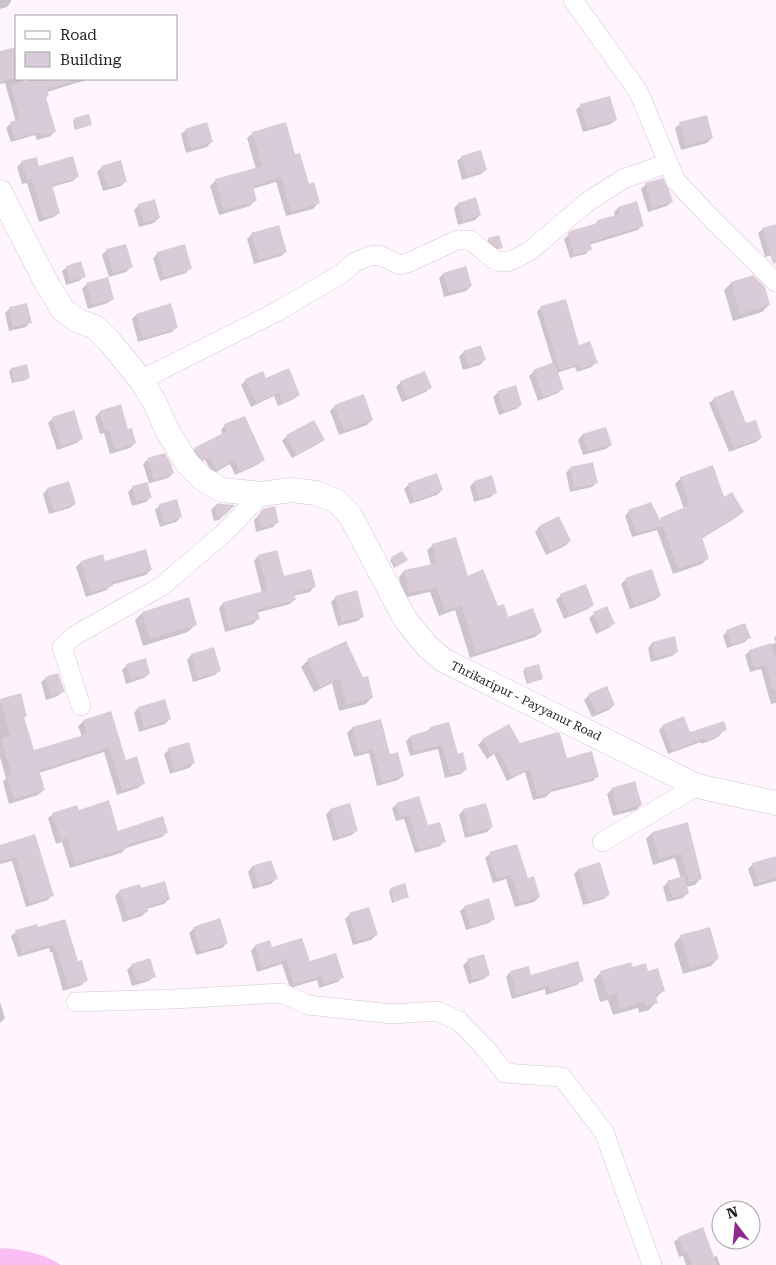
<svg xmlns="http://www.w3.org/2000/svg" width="776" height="1265" font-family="'Roboto Serif',serif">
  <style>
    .water { fill: #fabef5 }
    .shadow { fill: #0003 }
    .building { fill: #dacbd9 }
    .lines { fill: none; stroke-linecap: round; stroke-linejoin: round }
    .minor-casing { stroke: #d4c5d2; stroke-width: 20 }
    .major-casing { stroke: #d4c5d2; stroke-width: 25 }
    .minor { stroke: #fff; stroke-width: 19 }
    .major { stroke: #fff; stroke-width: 24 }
    .labels { text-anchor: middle; stroke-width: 4; stroke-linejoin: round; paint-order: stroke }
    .street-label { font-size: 12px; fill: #231e23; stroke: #fff }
  </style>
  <rect width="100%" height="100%" fill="#fff5fe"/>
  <path class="water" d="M 0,1248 C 22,1249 42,1253 61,1265 L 0,1265 Z"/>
  <path class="shadow" d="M 0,0 L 11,0 L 11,2 L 7,7 L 0,9 Z
    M 14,48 L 16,55 L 16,79 L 23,79 L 24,83 L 41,79 L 90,79 L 47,92 L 48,95 L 45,98 L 55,131 L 51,136 L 37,140 L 35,135 L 11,142 L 6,128 L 11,123 L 16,122 L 5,83 L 0,84 L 0,52 Z
    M 581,105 L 616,120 L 611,124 L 583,132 L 576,110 Z
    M 75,119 L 91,125 L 75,130 L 73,121 Z
    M 680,124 L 712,138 L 707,143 L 681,150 L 675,128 Z
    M 186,130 L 211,142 L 207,147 L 186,153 L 181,134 Z
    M 253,133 L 295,156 L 308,186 L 318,203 L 313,209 L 286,216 L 276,182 L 252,189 L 255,200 L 250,206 L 219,215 L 210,186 L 216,180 L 256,169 L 247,138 Z
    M 462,157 L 486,170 L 481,174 L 462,180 L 457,161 Z
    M 22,162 L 77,177 L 73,181 L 52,187 L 59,213 L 54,217 L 39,222 L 27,183 L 22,184 L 17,167 Z
    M 102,167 L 126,181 L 121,186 L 103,191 L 97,172 Z
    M 646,184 L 671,202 L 667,206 L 648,212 L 641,189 Z
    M 636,203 L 642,225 L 638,230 L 589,245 L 590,249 L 586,254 L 570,258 L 564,239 L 569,234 L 593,226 L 598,221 L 615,216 L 614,212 L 618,208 Z
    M 458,204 L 480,215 L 475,220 L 458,225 L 454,208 Z
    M 139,205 L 159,218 L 154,223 L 139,227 L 134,210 Z
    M 776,225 L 776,254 L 765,257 L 758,233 L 763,229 Z
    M 252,234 L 286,252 L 281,256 L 254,264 L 247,239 Z
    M 489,239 L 501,247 L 496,250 L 487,243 Z
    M 107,250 L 131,267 L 126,272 L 109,277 L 102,255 Z
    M 158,253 L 190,268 L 186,273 L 160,281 L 153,258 Z
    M 67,267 L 84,277 L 79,281 L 66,285 L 62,271 Z
    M 443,274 L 471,286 L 466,291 L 444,297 L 439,278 Z
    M 731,283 L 769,305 L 762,312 L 733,321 L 724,290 Z
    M 87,284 L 113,299 L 108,303 L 88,309 L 82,289 Z
    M 541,307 L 578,346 L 596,362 L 592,367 L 577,372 L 575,367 L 557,373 L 562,388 L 558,393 L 538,401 L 529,376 L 534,371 L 553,364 L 537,312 Z
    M 9,309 L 30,322 L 26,327 L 9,331 L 5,313 Z
    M 136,315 L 177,327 L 172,332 L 138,342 L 132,319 Z
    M 463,352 L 484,360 L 480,365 L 463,370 L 459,357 Z
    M 26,366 L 28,378 L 26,380 L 12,383 L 9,371 L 11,369 Z
    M 424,373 L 430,388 L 426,392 L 402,402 L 396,387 L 401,382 Z
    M 246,380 L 266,380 L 299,395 L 294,399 L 278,406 L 274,396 L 251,407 L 241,385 Z
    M 498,392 L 521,405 L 516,409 L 499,415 L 493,397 Z
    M 714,399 L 746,425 L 761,438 L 756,442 L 729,452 L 709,403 Z
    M 335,406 L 372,420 L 367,425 L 339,435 L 330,411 Z
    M 100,412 L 128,431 L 135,443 L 130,448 L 110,454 L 104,433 L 100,434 L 95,417 Z
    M 53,418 L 81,439 L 77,443 L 57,450 L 48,423 Z
    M 225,425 L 263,460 L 259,464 L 235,475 L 230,464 L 213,474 L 205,460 L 198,463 L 191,453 L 195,449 L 223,435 L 221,430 Z
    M 605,428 L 611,445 L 606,449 L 583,455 L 578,440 L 582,435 Z
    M 287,436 L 323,439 L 318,444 L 292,458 L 282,441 Z
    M 148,459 L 173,473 L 168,478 L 147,484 L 151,497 L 146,502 L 132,506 L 128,492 L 132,488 L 149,483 L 143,464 Z
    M 592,463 L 597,482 L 592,487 L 570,492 L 566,473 L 570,468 Z
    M 681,478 L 724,499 L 742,512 L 737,517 L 701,539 L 708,558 L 702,564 L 673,574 L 657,530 L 632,537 L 625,516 L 629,511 L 659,521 L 684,509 L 675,484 Z
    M 474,482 L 495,492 L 491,497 L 474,502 L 470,486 Z
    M 68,483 L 75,504 L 70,508 L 49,514 L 43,494 L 47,489 Z
    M 409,484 L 442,490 L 437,495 L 410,504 L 404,489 Z
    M 160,505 L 181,517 L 176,522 L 160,527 L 155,510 Z
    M 215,506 L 233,506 L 219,520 L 214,521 L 211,510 Z
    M 263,511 L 278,522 L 273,527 L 256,532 L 254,520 Z
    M 559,518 L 570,541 L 565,546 L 546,555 L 535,532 L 539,527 Z
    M 433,545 L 497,607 L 507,619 L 541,632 L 535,637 L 470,658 L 455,610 L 439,616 L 430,592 L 403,598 L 399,577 L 404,571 L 431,565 L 427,550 Z
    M 102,556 L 105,563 L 151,570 L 146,575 L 111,585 L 107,590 L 86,597 L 76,567 L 81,562 Z
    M 258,556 L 283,578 L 314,587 L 310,592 L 293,596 L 294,600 L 290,604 L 256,613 L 258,619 L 253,624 L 225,632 L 219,608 L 223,603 L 262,593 L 254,561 Z
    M 392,558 L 405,562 L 394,568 L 390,560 Z
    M 626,579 L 660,596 L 655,600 L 630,609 L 621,584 Z
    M 561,595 L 593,605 L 588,609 L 564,619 L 556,600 Z
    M 336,597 L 363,616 L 358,621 L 338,626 L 331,602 Z
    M 188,599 L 196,624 L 188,632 L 143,646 L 135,620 L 142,613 Z
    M 594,614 L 613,624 L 609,628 L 596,634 L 589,618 Z
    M 727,631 L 749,637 L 745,642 L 727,648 L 723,636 Z
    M 776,636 L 776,703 L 771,704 L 761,669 L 750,672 L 745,655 L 750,651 L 776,643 L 774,638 Z
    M 345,642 L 372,697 L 366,704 L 339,711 L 332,683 L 314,692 L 301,667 L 308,660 Z
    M 652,643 L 677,652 L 672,656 L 651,662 L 648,648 Z
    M 213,648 L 220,670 L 215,675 L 193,682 L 187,660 L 191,655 Z
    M 127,665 L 149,674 L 144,678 L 126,684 L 122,670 Z
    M 525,669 L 541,679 L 527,684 L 523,671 Z
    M 46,678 L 63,691 L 58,696 L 46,700 L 41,682 Z
    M 20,695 L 26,715 L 23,718 L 33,752 L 82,737 L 78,726 L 84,721 L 125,761 L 144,783 L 138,788 L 117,795 L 104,752 L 39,773 L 44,790 L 38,795 L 9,804 L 3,782 L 6,778 L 0,757 L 0,701 Z
    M 589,695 L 614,705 L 609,710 L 592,717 L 584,700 Z
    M 138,708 L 170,719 L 165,724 L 139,732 L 134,713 Z
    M 380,721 L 389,755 L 403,776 L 398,780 L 377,786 L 369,753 L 354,757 L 347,733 L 352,728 Z
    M 663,726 L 689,734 L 726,729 L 715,739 L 701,744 L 701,742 L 668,754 L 659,730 Z
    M 430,728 L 457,755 L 466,769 L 461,774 L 445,778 L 438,749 L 410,756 L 406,741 L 410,737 L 426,733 Z
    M 483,740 L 520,744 L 566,759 L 597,776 L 593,781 L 551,792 L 546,797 L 533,800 L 525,772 L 507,781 L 494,754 L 487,759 L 478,745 Z
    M 169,750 L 194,763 L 189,768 L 170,774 L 164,754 Z
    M 612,789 L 641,805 L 636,810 L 613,816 L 607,794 Z
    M 397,804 L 427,827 L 444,841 L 440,846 L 415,853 L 404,819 L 396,821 L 392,808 Z
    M 349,805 L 357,830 L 352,835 L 333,841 L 326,815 L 330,810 Z
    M 463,810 L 492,827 L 487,832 L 465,838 L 459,815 Z
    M 78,811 L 117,832 L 167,832 L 162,837 L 126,848 L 121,853 L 70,868 L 62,842 L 56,844 L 48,818 L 53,814 Z
    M 687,823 L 701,878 L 695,885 L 686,887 L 687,893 L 683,898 L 667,902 L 663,887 L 668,882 L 681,879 L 675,858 L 653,865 L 646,839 L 652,833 Z
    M 34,836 L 52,895 L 48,900 L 26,907 L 12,861 L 0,864 L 0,846 Z
    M 490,854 L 539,897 L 534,902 L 515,907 L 506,879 L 493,883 L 485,858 Z
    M 776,857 L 776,881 L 754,887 L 748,869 L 753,864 Z
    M 271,862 L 276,879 L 271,884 L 253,889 L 248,872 L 252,867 Z
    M 578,870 L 609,894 L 604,899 L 583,905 L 574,874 Z
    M 391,889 L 408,897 L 392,903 L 389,891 Z
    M 140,890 L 169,899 L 164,904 L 146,909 L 147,911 L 142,916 L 123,922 L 115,896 L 120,891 Z
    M 465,907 L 494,919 L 489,923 L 466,930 L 460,911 Z
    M 368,909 L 376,935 L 371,940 L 353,945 L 345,919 L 349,915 Z
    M 194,928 L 227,943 L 222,948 L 196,955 L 189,933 Z
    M 38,929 L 77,963 L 86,980 L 82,985 L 63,991 L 52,952 L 50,952 L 49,948 L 18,957 L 11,936 L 16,932 Z
    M 681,936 L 718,958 L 711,966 L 683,974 L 674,944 Z
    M 269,942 L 271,948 L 342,977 L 338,982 L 319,988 L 317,980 L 290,988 L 282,964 L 257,972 L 251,951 L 255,946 Z
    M 468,961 L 489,975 L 484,979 L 469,984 L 463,965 Z
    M 132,965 L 154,976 L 149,981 L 132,986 L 127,970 Z
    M 632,968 L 647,973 L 663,991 L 656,998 L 656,1002 L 649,1010 L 639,1013 L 638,1008 L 613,1015 L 608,1000 L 600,1002 L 594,980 L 601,972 Z
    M 510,972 L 531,976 L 582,980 L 577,985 L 546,995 L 545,989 L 512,999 L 506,977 Z
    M 0,1002 L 5,1018 L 0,1023 Z
    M 679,1238 L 713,1257 L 717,1256 L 720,1265 L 686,1265 L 683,1256 L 679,1257 L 674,1242 Z"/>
  <path class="building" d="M 16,47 L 16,77 L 0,82 L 0,51 Z
    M 34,79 L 71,79 L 71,82 L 47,89 L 49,96 L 46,97 L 56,132 L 41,136 L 40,132 L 15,139 L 10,122 L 20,119 L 11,85 Z
    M 610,96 L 617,120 L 587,128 L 580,104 Z
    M 89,114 L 92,125 L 77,129 L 74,118 Z
    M 707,115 L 713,138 L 686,146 L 679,122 Z
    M 207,122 L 213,142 L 191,149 L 185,129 Z
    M 286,122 L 295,154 L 300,153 L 309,184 L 314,182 L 320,203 L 291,212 L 281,177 L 253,186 L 257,201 L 224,210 L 215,179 L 262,166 L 252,132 Z
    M 481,150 L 487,170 L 467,176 L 461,156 Z
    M 73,156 L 79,177 L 52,185 L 60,213 L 43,218 L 32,179 L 27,180 L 21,161 L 37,157 L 39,166 Z
    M 121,160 L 127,182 L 108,187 L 101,166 Z
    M 663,178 L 669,190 L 673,202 L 652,208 L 645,183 Z
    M 476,197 L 481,215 L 463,221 L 458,203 Z
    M 155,199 L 160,218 L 144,223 L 138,204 Z
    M 637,201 L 644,226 L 590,242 L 592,250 L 574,255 L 568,233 L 570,231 L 598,223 L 597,220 L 620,214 L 618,207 Z
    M 776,224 L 776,263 L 773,264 L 762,228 Z
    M 279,225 L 287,252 L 259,260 L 251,233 Z
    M 499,235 L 503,248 L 499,249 L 489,241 L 488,238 Z
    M 126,244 L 133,267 L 113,273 L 106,249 Z
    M 185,244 L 192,269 L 164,277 L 157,252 Z
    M 81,261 L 86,277 L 70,281 L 66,266 Z
    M 466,266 L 472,286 L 449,293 L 443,273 Z
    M 753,275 L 765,287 L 770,305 L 740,314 L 731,282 Z
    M 108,277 L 114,299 L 93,305 L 86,283 Z
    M 566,299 L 579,345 L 590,341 L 598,363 L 581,369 L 579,364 L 560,370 L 540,306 Z
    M 27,303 L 32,323 L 13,327 L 9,307 Z
    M 171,303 L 178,328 L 143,338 L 136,314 Z
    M 481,345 L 486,360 L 468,366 L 463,351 Z
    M 554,362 L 564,389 L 543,397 L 533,370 Z
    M 27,364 L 30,378 L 14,382 L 11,368 Z
    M 289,368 L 300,395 L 283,403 L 279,393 L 256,403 L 245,379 L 263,371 L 266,378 Z
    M 425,371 L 432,388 L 407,398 L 400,381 Z
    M 516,385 L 522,405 L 504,411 L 497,391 Z
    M 733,390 L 746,423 L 756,420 L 762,438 L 734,448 L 713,398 Z
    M 364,394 L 373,420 L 344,431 L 334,405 Z
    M 121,404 L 128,429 L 132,428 L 136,443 L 115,450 L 109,429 L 105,430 L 99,411 Z
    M 74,410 L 83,439 L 61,446 L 52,417 Z
    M 245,416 L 265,460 L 240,472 L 234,460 L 217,470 L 209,457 L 203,460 L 194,448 L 227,431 L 224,424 Z
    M 314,420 L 325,440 L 296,455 L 286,435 Z
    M 606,427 L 612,445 L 588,451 L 582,434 Z
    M 165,453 L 171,464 L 174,473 L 154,480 L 147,458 Z
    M 593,462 L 598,483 L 574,488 L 570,467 Z
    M 713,465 L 724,497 L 732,492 L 744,512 L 702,537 L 709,559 L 678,569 L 660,518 L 690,505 L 680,477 Z
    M 437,473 L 443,490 L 414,501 L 408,483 Z
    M 492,475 L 497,493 L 479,498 L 474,481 Z
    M 69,481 L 76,504 L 54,511 L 47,488 Z
    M 147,482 L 152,498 L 136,502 L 132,486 Z
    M 177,499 L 182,517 L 165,523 L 159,504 Z
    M 651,502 L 663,526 L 637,533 L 628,510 Z
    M 219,503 L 221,504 L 235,505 L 225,515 L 218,517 L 215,505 Z
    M 275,506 L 279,523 L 261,528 L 258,515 L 263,509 Z
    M 559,516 L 571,541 L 551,551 L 539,526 Z
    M 456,537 L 468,576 L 483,569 L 498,606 L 504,604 L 508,617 L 533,608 L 542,632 L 476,653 L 461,605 L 445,611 L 436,587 L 409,593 L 404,570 L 437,563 L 432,544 Z
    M 146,549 L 152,570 L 112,582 L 113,586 L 90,593 L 81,561 L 103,554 L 105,561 Z
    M 277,550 L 284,576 L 311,569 L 316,587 L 294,593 L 296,600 L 257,610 L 260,619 L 229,628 L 223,602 L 267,590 L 258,555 Z
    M 402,551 L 408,560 L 396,567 L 391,557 Z
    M 652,569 L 661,596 L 634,605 L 625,578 Z
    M 586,584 L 594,605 L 569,615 L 560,594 Z
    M 357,590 L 364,617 L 342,622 L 335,596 Z
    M 189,597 L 197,625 L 150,639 L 142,612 Z
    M 607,606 L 615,624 L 600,630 L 593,612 Z
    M 745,623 L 751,638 L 732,645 L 726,630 Z
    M 675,636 L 678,652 L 655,658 L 652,642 Z
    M 346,641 L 363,677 L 368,676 L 373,698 L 346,705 L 339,678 L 320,687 L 307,659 Z
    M 771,643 L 776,658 L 776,689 L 773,690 L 766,665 L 755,668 L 749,650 Z
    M 214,647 L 221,671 L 198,678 L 191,654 Z
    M 146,658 L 150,674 L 131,680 L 126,664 Z
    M 539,664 L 543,679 L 529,683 L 524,668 Z
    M 58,673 L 65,692 L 51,696 L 45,677 Z
    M 607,686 L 615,705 L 596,713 L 588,694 Z
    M 21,693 L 27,716 L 24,717 L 34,750 L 87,734 L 83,720 L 111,711 L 126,760 L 137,756 L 145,784 L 122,790 L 109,748 L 39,770 L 45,790 L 14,799 L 7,776 L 12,774 L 1,739 L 10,736 L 0,699 Z
    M 165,699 L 171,719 L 144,728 L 138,707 Z
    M 684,716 L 690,732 L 724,721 L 727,730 L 719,733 L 720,736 L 705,741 L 705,738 L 673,751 L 662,725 Z
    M 381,719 L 390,754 L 398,752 L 404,776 L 382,782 L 373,749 L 359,753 L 352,727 Z
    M 449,722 L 458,754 L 463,752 L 467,770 L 450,774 L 442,745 L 414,752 L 410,736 L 430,730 L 430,727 Z
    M 509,724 L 520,743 L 558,732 L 560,734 L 567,758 L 592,751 L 599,777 L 551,789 L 552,792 L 537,796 L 530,769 L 512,777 L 499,751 L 492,755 L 482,739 Z
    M 189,742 L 195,763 L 174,770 L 168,748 Z
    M 635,781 L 642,805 L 618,812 L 611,788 Z
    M 419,796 L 428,825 L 440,822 L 446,842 L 419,850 L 409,815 L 400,817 L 396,803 Z
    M 109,800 L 118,831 L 163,816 L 168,833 L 126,845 L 127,848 L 75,864 L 67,838 L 61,840 L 52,813 L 77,805 L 79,810 Z
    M 350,803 L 358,831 L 338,837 L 330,809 Z
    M 486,803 L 493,827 L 469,834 L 463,809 Z
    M 688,822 L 702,879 L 689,882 L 681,853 L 659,859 L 652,832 Z
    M 35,834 L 54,896 L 30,903 L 16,857 L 0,862 L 0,845 Z
    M 517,844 L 528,878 L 534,876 L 540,897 L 520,903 L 511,875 L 497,879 L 489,852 Z
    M 776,856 L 776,878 L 758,883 L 752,863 Z
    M 271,860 L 278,879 L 258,885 L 252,866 Z
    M 600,862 L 610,895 L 588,902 L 578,869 Z
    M 684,876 L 689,894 L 672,898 L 667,881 Z
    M 165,881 L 170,899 L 147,907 L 148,912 L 128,918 L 119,890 L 140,884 L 141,888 Z
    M 405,883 L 409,897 L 394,902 L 390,888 Z
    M 489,898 L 495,919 L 471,927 L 464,906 Z
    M 369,907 L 378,935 L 357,941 L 349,913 Z
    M 220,918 L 228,943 L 201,952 L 193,927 Z
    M 65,919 L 78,961 L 82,960 L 88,981 L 68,987 L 56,948 L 55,949 L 54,944 L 22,953 L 15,930 L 37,924 L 38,927 Z
    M 710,927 L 719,959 L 690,968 L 680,935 Z
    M 302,938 L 310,961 L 336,953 L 344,978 L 324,984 L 321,976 L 294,984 L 287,960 L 261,968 L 255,945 L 270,940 L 272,947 Z
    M 484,954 L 490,975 L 473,980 L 467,959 Z
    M 150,958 L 156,977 L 137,982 L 131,964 Z
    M 578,961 L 584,981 L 551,991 L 549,985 L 517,995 L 510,971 L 529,966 L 531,975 Z
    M 631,962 L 633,967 L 646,963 L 648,971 L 658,968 L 665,991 L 655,994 L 658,1003 L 646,1006 L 645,1001 L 620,1009 L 616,993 L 608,996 L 600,971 Z
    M 703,1227 L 717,1265 L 692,1265 L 687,1252 L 684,1253 L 678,1237 Z"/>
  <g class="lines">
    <g class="minor-casing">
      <path id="minor" d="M 573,0 L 638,91 L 676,181 L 712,219 L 776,282
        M 141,380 L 278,311 L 341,274 L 355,262 L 370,256 L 379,255 L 400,265 L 410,262 L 457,240 L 470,240 L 496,261 L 507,262 L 517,258 L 531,250 L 586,203 L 623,179 L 668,163
        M 81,706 L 62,647 L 74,636 L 162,586 L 225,532 L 262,494
        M 602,842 L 697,786
        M 76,1002 L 173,999 L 282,993 L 308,1005 L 392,1014 L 437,1011 L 459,1021 L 486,1049 L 505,1073 L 562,1077 L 604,1132 L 652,1265"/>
    </g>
    <g class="major-casing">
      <path id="major" d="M 0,192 L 47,284 L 63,310 L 78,321 L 95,327 L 110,342 L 141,380 L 155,403 L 167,430 L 187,463 L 203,479 L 222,490 L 262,494 L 291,490 L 316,493 L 336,501 L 350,515 L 405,619 L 427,646 L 443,660 L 697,786 L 776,803"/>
    </g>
    <use href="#minor" class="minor"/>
    <use href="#major" class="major"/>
  </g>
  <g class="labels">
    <g class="street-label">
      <text transform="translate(526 701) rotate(26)" y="4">Thrikaripur - Payyanur Road</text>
    </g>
  </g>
  <rect x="15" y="15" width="162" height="65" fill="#ffffff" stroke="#a7a5a7"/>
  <rect x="25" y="31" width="25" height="8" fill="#ffffff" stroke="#a7a5a7"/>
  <text x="60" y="40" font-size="15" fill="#231e23">Road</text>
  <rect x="25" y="52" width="25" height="15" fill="#dacbd9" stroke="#a7a5a7"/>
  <text x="60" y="65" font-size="15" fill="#231e23">Building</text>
  <g transform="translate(736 1225) rotate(344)"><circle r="24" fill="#ffffff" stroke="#a7a5a7"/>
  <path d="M0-4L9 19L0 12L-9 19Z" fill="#90298e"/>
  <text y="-8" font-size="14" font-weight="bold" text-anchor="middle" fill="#231e23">N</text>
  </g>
</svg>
